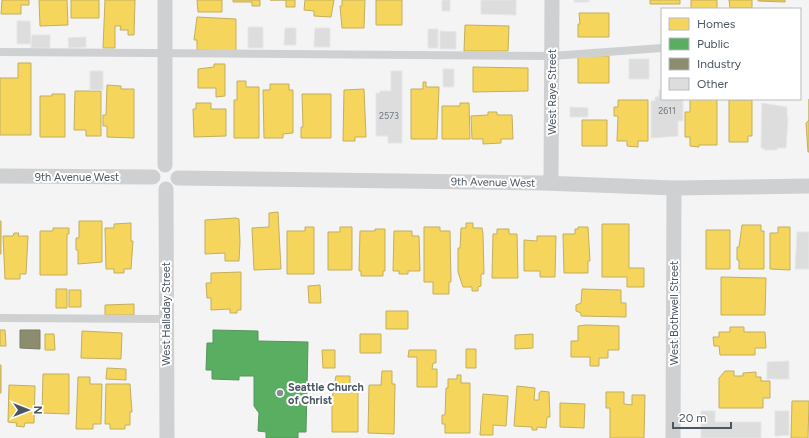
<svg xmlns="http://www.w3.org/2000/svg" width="809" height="438" font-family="Figtree,sans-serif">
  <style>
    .homes { fill: #f6d55c; stroke: #c2af5e }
    .public { fill: #5aae61; stroke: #559461 }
    .industry { fill: #8c8c6e; stroke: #787c6a }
    .building { fill: #ddddde; stroke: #e5e6e7 }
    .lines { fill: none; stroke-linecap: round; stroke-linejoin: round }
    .lane { stroke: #ced0d2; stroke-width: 8 }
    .street { stroke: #ced0d2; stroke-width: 15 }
    .poi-dot { fill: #868d94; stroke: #fff; stroke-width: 1.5 }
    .labels { text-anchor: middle; stroke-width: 4; stroke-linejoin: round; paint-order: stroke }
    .number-label { font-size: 9px; fill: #707881 }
    .street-label { font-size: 11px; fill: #4a5661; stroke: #fff }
    .poi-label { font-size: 11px; font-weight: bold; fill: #4a5661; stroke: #fff; text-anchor: start }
  </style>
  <rect width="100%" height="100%" fill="#f4f4f4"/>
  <path class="homes" d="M 2,0 L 29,0 L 29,5 L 21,5 L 21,14 L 1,14 Z
    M 39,0 L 67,0 L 68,25 L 40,26 Z
    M 71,0 L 99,0 L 99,18 L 71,18 Z
    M 105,0 L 135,0 L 134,35 L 128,35 L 128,30 L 120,30 L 121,26 L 115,26 L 115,48 L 103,48 Z
    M 197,0 L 222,0 L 222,12 L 198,12 Z
    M 233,0 L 260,0 L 260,6 L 252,6 L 252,2 L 233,2 Z
    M 270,0 L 295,0 L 295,7 L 286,7 L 286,0 Z
    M 305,0 L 334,0 L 331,17 L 314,16 L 314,11 L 304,10 Z
    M 342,0 L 365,0 L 364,28 L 342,28 L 340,6 L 342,6 Z
    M 376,0 L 402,0 L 402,25 L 376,25 Z
    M 650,0 L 680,0 L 680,4 L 650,4 Z
    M 691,0 L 717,0 L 717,9 L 691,9 Z
    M 729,0 L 752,0 L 752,8 L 730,8 Z
    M 758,0 L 785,0 L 785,2 L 758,1 Z
    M 579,13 L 609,13 L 609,37 L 578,37 L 578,24 L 580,24 Z
    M 197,17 L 236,19 L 236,51 L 197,50 L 197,40 L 194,40 Z
    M 465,25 L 509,26 L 508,51 L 464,51 Z
    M 578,55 L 609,56 L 609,83 L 578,83 Z
    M 18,63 L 31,63 L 31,135 L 0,135 L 0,78 L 18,78 Z
    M 214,64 L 225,64 L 225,96 L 216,97 L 216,88 L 198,88 L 198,69 L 214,67 Z
    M 473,67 L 528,68 L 528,91 L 473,92 Z
    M 237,81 L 246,81 L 246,87 L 259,87 L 259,138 L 234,138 L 234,100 L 237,100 Z
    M 423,82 L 426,82 L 426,87 L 439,87 L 437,139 L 411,139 L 411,89 L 423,89 Z
    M 270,84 L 289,84 L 289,90 L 293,90 L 293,133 L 283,134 L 283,138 L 264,138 L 263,90 L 270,90 Z
    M 107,85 L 121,86 L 121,89 L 134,89 L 134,138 L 107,137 L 107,126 L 103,126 L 103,115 L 106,115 Z
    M 364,89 L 366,137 L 355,137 L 355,141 L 343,141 L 344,90 Z
    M 75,91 L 101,91 L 101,136 L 86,136 L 86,130 L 74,130 Z
    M 52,94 L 65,94 L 65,137 L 40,137 L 40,96 L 52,96 Z
    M 302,94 L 331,94 L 331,138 L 301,138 L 301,127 L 303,127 Z
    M 690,99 L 717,99 L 717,145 L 699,145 L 699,147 L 690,146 L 690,137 L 685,137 L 685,112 L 690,112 Z
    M 809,99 L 809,152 L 808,152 L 806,123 L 809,120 Z
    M 618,100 L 648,100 L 648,141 L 638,141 L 638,147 L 627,146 L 627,141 L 617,141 L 618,116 L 614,116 L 614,107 L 618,107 Z
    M 729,100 L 752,100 L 752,136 L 748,136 L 748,142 L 729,142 Z
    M 196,103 L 211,103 L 211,109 L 226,109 L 226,136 L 194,137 L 193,109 L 196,109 Z
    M 460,103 L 469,103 L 470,139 L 442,139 L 442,106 L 460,106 Z
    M 488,112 L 497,112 L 497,115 L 512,115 L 513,139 L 501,139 L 501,143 L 483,144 L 483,139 L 472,139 L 471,116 L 488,115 Z
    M 582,120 L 607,120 L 607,146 L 582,146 Z
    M 278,212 L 281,269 L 254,270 L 252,228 L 269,227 L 269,213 Z
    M 236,218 L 239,219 L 240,242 L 239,261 L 225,261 L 225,253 L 205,254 L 205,220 Z
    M 0,221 L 1,221 L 1,254 L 0,254 Z
    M 79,221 L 102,221 L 102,262 L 78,264 L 78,250 L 76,250 L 76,238 L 79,238 Z
    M 131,223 L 131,241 L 133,241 L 131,269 L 124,269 L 124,273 L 114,273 L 114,269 L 106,269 L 105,228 L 114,228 L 114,224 Z
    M 466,223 L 473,223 L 473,228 L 482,228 L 483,234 L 484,274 L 481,274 L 481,286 L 478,287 L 478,291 L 472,291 L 472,287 L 463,287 L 458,272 L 458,248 L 460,248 L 461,228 L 466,228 Z
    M 602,224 L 629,224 L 629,268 L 644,268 L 644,287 L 627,287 L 627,277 L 602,277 Z
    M 742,225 L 761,225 L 761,231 L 764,231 L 764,269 L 739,269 L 739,260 L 737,260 L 737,247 L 739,247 Z
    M 305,227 L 314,227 L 314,274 L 287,274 L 287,231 L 305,231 Z
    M 340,227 L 352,227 L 352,270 L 328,270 L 328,232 L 340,232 Z
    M 424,227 L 440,227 L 440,231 L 450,231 L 451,282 L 449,282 L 449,294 L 433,294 L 433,282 L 424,282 Z
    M 578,227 L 588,227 L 590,261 L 588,261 L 588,273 L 564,273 L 563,234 L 575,234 L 575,229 L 578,229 Z
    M 778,227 L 790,227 L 790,270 L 770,269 L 770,233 L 778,233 Z
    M 53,228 L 69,228 L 69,234 L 67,234 L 67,275 L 40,275 L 40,231 L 53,231 Z
    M 375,229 L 385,229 L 385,271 L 383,271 L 383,276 L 361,276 L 361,271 L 359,271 L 360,231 L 375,231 Z
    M 497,229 L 509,229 L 509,234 L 517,234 L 518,278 L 492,278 L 493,234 L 497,234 Z
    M 706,230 L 730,230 L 730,269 L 706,269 Z
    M 394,231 L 412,231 L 412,236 L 419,236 L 420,271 L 408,271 L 408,274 L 399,274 L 399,271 L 393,271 Z
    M 14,233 L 19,233 L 18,236 L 28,236 L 26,274 L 20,274 L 20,279 L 5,279 L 3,236 L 13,236 Z
    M 537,236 L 556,236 L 555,277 L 540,277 L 540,271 L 524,271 L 524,240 L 537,241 Z
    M 241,272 L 241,310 L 237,310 L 237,313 L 230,313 L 230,309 L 211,310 L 211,298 L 207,298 L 206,283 L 211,283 L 211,273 Z
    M 721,277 L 766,278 L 765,315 L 721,315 Z
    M 320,285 L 321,303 L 309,303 L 308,286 Z
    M 56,289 L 67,289 L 67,308 L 56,308 Z
    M 582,289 L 621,290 L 621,303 L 626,303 L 626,317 L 581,316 L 581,313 L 576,311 L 576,305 L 581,303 Z
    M 69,290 L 81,290 L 81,307 L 69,307 Z
    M 134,304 L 134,315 L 105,315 L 105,305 Z
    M 386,311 L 408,311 L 408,329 L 386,329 Z
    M 586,325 L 619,326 L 619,350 L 608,350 L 608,358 L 599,358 L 599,366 L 590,366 L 590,357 L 571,357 L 571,341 L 578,341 L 578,326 Z
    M 730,327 L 744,327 L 744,332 L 765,332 L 766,348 L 755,348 L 755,355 L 720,355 L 719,346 L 714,346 L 713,337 L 719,337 L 719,332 L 730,332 Z
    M 0,330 L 5,330 L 6,346 L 0,346 Z
    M 82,331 L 122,333 L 121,359 L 81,358 Z
    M 45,334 L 54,334 L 55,350 L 45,350 Z
    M 360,334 L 381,334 L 381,353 L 360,353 Z
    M 533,334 L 533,348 L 515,349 L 515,335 Z
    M 466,349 L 476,349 L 476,368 L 466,368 Z
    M 322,350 L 335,350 L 335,368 L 323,368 Z
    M 409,350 L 436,350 L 436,363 L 433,363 L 432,369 L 437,369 L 437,387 L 417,387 L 417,357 L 408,357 Z
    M 0,365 L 1,365 L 1,393 L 0,393 Z
    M 107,368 L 126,369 L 126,380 L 106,379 Z
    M 382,371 L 392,371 L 392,384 L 395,384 L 394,434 L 368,433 L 369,385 L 381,385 Z
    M 725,371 L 734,371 L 734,376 L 743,376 L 743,373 L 756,372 L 756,377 L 761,377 L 761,381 L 770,381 L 770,398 L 763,398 L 763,408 L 719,408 L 719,378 Z
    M 43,374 L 69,374 L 69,414 L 42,413 Z
    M 457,375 L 461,375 L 461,383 L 470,383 L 470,433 L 445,433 L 445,424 L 442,424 L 442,415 L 445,415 L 446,388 L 448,388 L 448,379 L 457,379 Z
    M 336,376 L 350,376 L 350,385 L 358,385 L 358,432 L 332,432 L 332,399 Z
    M 78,377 L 90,377 L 90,384 L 102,384 L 101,424 L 93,424 L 93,429 L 76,429 Z
    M 106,384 L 130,384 L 132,412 L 130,412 L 130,425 L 125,425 L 125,429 L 110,429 L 110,424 L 105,424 Z
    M 9,385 L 35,386 L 34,423 L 25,423 L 24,427 L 16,426 L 17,423 L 8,422 Z
    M 517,386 L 535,388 L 534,400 L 539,400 L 539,393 L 541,391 L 549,392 L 550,417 L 547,417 L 546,428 L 537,427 L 537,430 L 532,430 L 532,427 L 514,426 Z
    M 606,392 L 624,392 L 624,404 L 632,405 L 632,395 L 645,395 L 644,438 L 610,438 L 610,408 L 606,408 Z
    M 483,394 L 508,396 L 506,426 L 493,425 L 493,435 L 480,435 Z
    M 792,401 L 809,401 L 808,438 L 791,438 Z
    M 560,403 L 585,404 L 584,428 L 560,427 Z"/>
  <path class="public" d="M 213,330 L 258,331 L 258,341 L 308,342 L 306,432 L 298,432 L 298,438 L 266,438 L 266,432 L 258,431 L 259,413 L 254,406 L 254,376 L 239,376 L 239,380 L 212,379 L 212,370 L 206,370 L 207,343 L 213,343 Z"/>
  <path class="industry" d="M 20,330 L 40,330 L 40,349 L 20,348 Z"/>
  <path class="building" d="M 442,0 L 450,0 L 450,11 L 442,11 Z
    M 481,0 L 516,0 L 516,15 L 481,14 Z
    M 574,0 L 589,0 L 589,2 L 574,2 Z
    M 17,21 L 30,21 L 31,44 L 17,44 Z
    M 248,27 L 263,27 L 263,48 L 248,48 Z
    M 285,28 L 296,28 L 296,45 L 284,45 Z
    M 315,28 L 330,28 L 330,47 L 314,47 Z
    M 428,29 L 438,29 L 438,48 L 428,48 Z
    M 440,31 L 456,32 L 456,49 L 440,49 Z
    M 32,35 L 50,35 L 50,48 L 31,48 Z
    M 86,37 L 86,47 L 69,48 L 68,38 Z
    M 629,59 L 649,59 L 649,79 L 629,79 Z
    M 443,69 L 454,69 L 454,87 L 443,87 Z
    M 90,71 L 103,71 L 103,90 L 90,90 Z
    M 391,71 L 402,71 L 402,143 L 388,143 L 388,136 L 376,136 L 376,93 L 380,93 L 380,91 L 391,91 Z
    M 659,90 L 662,90 L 662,99 L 683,99 L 683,121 L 678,121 L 678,136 L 651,138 L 651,101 L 655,101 L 655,97 L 659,97 Z
    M 762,103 L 787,107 L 787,117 L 788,117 L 786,148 L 777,148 L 777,150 L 764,150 L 764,148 L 761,148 Z
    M 570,107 L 588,108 L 588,117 L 570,117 Z
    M 797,232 L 809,232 L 809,269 L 795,269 Z
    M 789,361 L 789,379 L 767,379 L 767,362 Z
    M 701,411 L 715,411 L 715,422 L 761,422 L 761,438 L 701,438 Z
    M 775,411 L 789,411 L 789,435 L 775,436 Z"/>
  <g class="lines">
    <path class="lane" d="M 0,52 L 552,56 L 662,48
      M 0,318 L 166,319"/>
    <path class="street" d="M 165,165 L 165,0
      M 0,176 L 153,177
      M 178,178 L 543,183 L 674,188 L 809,186
      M 551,183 L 552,0
      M 166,189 L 167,438
      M 673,438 L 674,188"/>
  </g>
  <circle class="poi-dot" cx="280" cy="393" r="4"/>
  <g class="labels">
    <g class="number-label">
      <text x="667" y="114">2611</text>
      <text x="389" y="119">2573</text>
    </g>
    <g class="street-label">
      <text transform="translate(552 92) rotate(-90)" y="4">West Raye Street</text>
      <text x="77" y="181">9th Avenue West</text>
      <text transform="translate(493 182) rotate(1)" y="4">9th Avenue West</text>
      <text transform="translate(674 313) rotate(-90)" y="4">West Bothwell Street</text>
      <text transform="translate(166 314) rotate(-90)" y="4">West Halladay Street</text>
    </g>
    <g class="poi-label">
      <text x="288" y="391">Seattle Church<tspan x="288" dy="13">of Christ</tspan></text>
    </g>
  </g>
  <rect x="661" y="8" width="140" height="92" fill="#ffffff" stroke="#b7bbc0"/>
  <rect x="669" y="18" width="20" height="12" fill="#f6d55c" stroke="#b7bbc0"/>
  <text x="697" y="28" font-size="12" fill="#4a5661">Homes</text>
  <rect x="669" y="38" width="20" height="12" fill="#5aae61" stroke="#b7bbc0"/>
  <text x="697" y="48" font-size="12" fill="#4a5661">Public</text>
  <rect x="669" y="58" width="20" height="12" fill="#8c8c6e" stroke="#b7bbc0"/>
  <text x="697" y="68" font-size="12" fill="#4a5661">Industry</text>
  <rect x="669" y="78" width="20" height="12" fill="#ddddde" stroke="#b7bbc0"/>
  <text x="697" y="88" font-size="12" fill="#4a5661">Other</text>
  <g transform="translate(28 410) rotate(90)" stroke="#ffffff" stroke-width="3" paint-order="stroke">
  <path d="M0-3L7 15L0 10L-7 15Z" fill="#4a5661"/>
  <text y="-6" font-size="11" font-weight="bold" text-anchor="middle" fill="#4a5661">N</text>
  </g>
  <path d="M673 422v6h58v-6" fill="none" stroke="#4a5661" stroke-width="2"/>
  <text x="679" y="422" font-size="12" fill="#4a5661" stroke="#ffffff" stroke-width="3" paint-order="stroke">20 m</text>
</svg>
